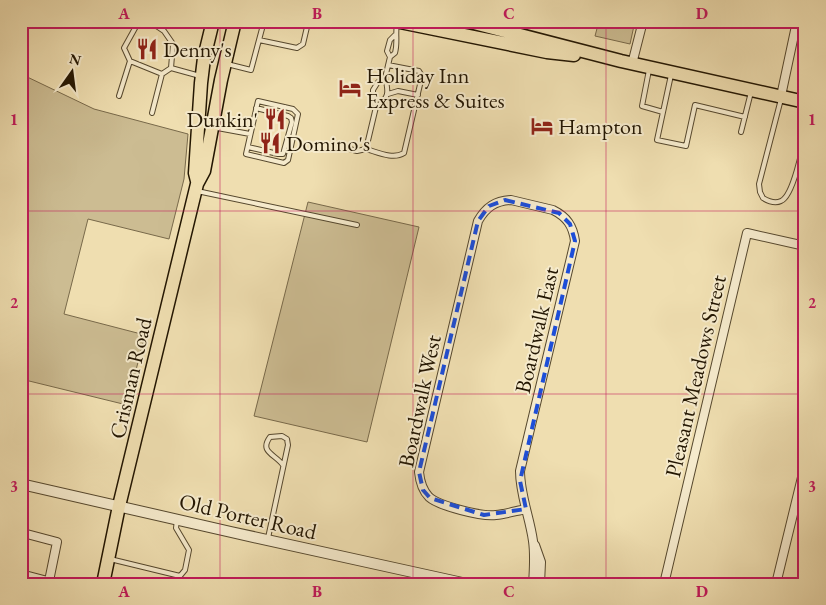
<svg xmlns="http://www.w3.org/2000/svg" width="826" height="605" font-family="'EB Garamond',serif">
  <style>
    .green { fill: #ccbc92; stroke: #78694a }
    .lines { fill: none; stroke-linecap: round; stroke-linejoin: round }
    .service-casing { stroke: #56482e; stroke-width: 6 }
    .minor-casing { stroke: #56482e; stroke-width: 10 }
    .tertiary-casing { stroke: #56482e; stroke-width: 12 }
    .primary-casing { stroke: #231602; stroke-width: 15 }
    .service { stroke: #f5eacc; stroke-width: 4 }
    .minor { stroke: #f5eacc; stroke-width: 8 }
    .tertiary { stroke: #f5eacc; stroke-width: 10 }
    .primary { stroke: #efdeb0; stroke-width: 12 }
    .marked { fill: none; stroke: #1d4ed8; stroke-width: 4; stroke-dasharray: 10 6; stroke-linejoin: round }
    .grid { fill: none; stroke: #c2185b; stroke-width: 1; stroke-opacity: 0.55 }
    .labels { text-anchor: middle; stroke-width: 4; stroke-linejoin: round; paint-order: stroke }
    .poi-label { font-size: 22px; fill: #231602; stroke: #f5eacc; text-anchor: start }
    .street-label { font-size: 22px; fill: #231602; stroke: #f5eacc }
    .neatline { fill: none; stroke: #c2185b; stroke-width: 2 }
    .grid-label { font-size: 16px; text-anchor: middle; font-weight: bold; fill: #c2185b }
  </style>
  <rect width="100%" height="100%" fill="#efdeb0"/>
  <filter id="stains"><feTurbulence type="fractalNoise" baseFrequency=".004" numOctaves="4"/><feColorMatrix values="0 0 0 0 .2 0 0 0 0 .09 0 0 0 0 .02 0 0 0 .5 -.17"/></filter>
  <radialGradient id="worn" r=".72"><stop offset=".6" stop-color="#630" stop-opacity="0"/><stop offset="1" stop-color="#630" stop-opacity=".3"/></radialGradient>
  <path class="green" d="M 599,21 L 635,21 L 630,44 L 595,36 Z
    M 21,74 L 94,109 L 188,134 L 184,179 L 169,239 L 88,219 L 64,314 L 145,335 L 127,405 L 21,379 Z
    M 308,202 L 419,227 L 367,442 L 254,416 Z"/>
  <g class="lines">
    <g class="service-casing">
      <path id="service" d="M 149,21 L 164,31 L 173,44 L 171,68 L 200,76
        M 284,21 L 307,27 L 309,21
        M 259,40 L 297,48 L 303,44 L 307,27
        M 390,57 L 395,53 C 398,42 395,34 397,23
        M 130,61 L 162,74
        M 227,64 L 251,70 L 263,25 L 268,21
        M 388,65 L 419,71 L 422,76 L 404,153 C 393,160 377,152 366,149 L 376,107 L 373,99 L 373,90 L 378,82 L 385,78 L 390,57 L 387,51 L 390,40 L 395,35
        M 649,70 L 642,106 L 663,112
        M 671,75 L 657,140 L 686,146 L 695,105 L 745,117
        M 388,94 L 398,91 L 418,95
        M 119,96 L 130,61 L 124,48 L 139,21
        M 781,99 L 759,184 L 760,192 L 763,198 C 768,201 775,204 781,201 C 793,196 803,148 804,136 C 804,125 804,115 804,104
        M 258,101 L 293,109 L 298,114 L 288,160 L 284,163 L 246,154 Z
        M 376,107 C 389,98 389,92 385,78
        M 152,113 L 162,74 L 171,68
        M 201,125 L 250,134
        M 741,132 L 751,92
        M 335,145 L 357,151 L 366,149
        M 248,147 L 278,154 L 283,154 L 292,122 L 291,118 L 288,116 L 256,108
        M 197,191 L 357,225
        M 268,538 L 288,445 L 287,439 L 282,436 L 270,437 C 259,452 275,454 283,465
        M 110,559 L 180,576 L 185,570 L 189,550 L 176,528 L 177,520"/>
    </g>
    <g class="minor-casing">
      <path id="minor" d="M 632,64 L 643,21
        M 781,96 L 797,21
        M 526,509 C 516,511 506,514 496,515 C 482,517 439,506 429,497 C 422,490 420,482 419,472 L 478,221 C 486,207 495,201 511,200 L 553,210 C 567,217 573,226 575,241 L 520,471 C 520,495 530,518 533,541 C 535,555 534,570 533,584
        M 21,541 L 23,533 L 57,542 L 49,581
        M 535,545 L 541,562 L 540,584
        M 21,574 L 59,584
        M 664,584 L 747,233 L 805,246
        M 776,584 L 805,465"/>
    </g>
    <g class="tertiary-casing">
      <path id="tertiary" d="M 21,484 L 231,532 L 467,584"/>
    </g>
    <g class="primary-casing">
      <path id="primary" d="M 395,21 L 547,52 L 574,55
        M 466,21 L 621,61 L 805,102
        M 197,181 L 195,173 L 201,83 L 204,58 L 213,21
        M 103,584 L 119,506 L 197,184 L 204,171 L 221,80 L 235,21"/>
    </g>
    <use href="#service" class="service"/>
    <use href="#minor" class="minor"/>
    <use href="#tertiary" class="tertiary"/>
    <use href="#primary" class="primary"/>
  </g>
  <path class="marked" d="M 505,200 L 559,213 L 570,224 L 575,241 L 520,481 L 526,509 L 484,515 L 430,498 L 423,490 L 419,472 L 478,221 L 489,206 Z"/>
  <path class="grid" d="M 220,21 L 220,584M 413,21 L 413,584M 606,21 L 606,584M 21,211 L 805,211M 21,394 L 805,394"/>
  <defs>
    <g id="restaurant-bare" transform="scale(1.725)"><path d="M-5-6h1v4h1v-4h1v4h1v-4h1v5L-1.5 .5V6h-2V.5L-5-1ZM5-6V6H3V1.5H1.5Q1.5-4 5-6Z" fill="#8f2418" stroke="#f5eacc" stroke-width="2.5" paint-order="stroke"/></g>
    <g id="hotel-bare" transform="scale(1.725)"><path d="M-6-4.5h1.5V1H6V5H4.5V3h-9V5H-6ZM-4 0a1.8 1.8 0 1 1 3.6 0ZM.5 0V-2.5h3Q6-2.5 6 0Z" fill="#8f2418" stroke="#f5eacc" stroke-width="2.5" paint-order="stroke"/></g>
  </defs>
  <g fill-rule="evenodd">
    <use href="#restaurant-bare" x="147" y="49"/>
    <use href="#hotel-bare" x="350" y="88"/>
    <use href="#restaurant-bare" x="275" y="119"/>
    <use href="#hotel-bare" x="542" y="126"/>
    <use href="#restaurant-bare" x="270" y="143"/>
  </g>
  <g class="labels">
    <g class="poi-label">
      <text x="163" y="57">Denny's</text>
      <text x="366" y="83">Holiday Inn<tspan x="366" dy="25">Express &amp; Suites</tspan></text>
      <text x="258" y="127" text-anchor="end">Dunkin'</text>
      <text x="558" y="134">Hampton</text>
      <text x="286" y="151">Domino's</text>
    </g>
    <g class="street-label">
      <text transform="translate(536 330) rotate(-77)" y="8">Boardwalk East</text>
      <text transform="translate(695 376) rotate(-77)" y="8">Pleasant Meadows Street</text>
      <text transform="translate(130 378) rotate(-77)" y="8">Crisman Road</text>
      <text transform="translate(419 401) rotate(-78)" y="8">Boardwalk West</text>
      <text transform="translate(248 516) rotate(13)" y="8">Old Porter Road</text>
    </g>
  </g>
  <rect width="826" height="605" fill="none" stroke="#efdeb0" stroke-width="55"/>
  <g transform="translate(72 72) rotate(14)" stroke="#f5eacc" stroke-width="4" paint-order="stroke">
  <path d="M0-4L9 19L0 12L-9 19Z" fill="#231602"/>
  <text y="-8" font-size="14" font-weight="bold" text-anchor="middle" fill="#231602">N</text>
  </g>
  <rect x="28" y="28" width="770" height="550" class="neatline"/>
  <g class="grid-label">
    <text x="124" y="19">A</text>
    <text x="317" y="19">B</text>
    <text x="509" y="19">C</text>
    <text x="702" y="19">D</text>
    <text x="14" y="125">1</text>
    <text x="812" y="125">1</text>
    <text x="14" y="308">2</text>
    <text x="812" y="308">2</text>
    <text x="14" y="492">3</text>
    <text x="812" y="492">3</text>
    <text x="124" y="597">A</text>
    <text x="317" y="597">B</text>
    <text x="509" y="597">C</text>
    <text x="702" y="597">D</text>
  </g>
  <rect width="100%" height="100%" filter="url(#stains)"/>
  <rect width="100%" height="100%" fill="url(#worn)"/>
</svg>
